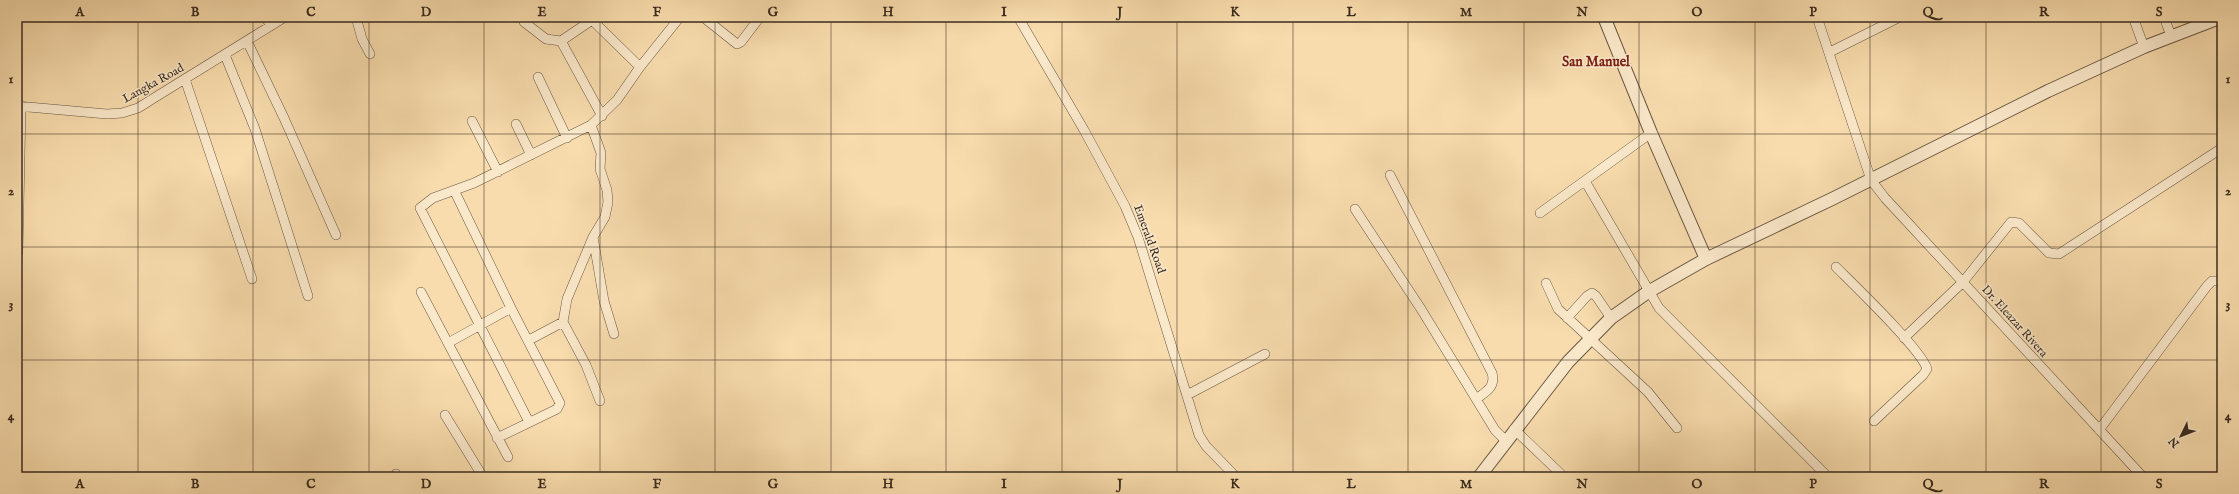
<svg xmlns="http://www.w3.org/2000/svg" width="2239" height="494" font-family="'IM FELL English',serif">
  <style>
    .lines { fill: none; stroke-linecap: round; stroke-linejoin: round }
    .minor-casing { stroke: #6a5742; stroke-width: 10 }
    .tertiary-casing { stroke: #6a5742; stroke-width: 14 }
    .minor { stroke: #fae8ca; stroke-width: 9 }
    .tertiary { stroke: #fae8ca; stroke-width: 12 }
    .grid { fill: none; stroke: #3a2b1f; stroke-width: 1; stroke-opacity: 0.55 }
    .labels { text-anchor: middle; stroke-width: 3; stroke-linejoin: round; paint-order: stroke }
    .street-label { font-size: 12px; fill: #3a2b1f; stroke: #fae8ca }
    .quarter-label { font-size: 14px; font-weight: bold; fill: #7a1f14; stroke: #fae8ca }
    .neatline { fill: none; stroke: #3a2b1f; stroke-width: 1.5 }
    .grid-label { font-size: 13px; text-anchor: middle; font-weight: bold; fill: #3a2b1f }
  </style>
  <rect width="100%" height="100%" fill="#f8dcad"/>
  <filter id="stains"><feTurbulence type="fractalNoise" baseFrequency=".005" numOctaves="4"/><feColorMatrix values="0 0 0 0 .2 0 0 0 0 .09 0 0 0 0 .02 0 0 0 .5 -.17"/></filter>
  <radialGradient id="worn" r=".72"><stop offset=".6" stop-color="#630" stop-opacity="0"/><stop offset="1" stop-color="#630" stop-opacity=".3"/></radialGradient>
  <g class="lines">
    <g class="minor-casing">
      <path id="minor" d="M 264,17 L 272,25
        M 356,17 L 362,39 L 370,54
        M 589,17 L 640,67
        M 703,17 L 737,44 L 741,42 L 760,17
        M 1018,17 L 1084,130 L 1125,206 L 1138,237 L 1199,435 L 1206,446 L 1236,477
        M 1817,17 L 1871,180 L 1885,198 L 2143,477
        M 2133,17 L 2144,47
        M 2164,17 L 2171,36
        M 524,22 L 546,39 L 561,41 L 602,116
        M 247,41 L 284,118 L 336,235
        M 561,41 L 592,20
        M 1830,52 L 1900,17
        M 225,55 L 255,129 L 308,296
        M 538,77 L 567,138
        M 185,79 L 252,279
        M 17,106 L 107,114 L 122,113 L 138,108 L 154,98 L 285,17
        M 472,121 L 498,172
        M 516,124 L 531,155
        M 591,125 L 601,153 L 600,169 L 607,190 L 608,202 L 605,217 L 593,237 L 567,299 L 563,322 L 586,365 L 600,401
        M 1390,175 L 1492,373 C 1496,387 1486,392 1476,399
        M 1585,181 L 1659,308 L 1828,477
        M 455,192 L 511,308 L 560,403 L 557,409 L 497,438
        M 1355,209 L 1421,309 L 1495,430 L 1506,441
        M 1540,213 L 1651,133
        M 593,237 L 604,301 L 614,334
        M 18,252 L 21,106
        M 1836,267 C 1853,284 1922,350 1927,369 L 1923,375 L 1874,421
        M 1546,283 L 1558,309 L 1648,392 L 1677,428
        M 421,292 L 508,457
        M 1567,318 L 1587,296 L 1592,293 L 1596,296 L 1611,318
        M 1904,338 L 1963,282 L 2011,222 L 2019,223 L 2049,253 L 2059,254 L 2222,148
        M 529,340 L 563,322
        M 448,343 L 511,308
        M 1187,395 L 1265,354
        M 445,415 L 483,477
        M 529,422 L 420,208 L 433,198 L 474,183 L 591,125 L 617,100 L 640,67 L 680,17
        M 1514,429 L 1564,477
        M 2099,430 L 2207,286 L 2212,281 L 2222,281
        M 396,474 L 398,477"/>
    </g>
    <g class="tertiary-casing">
      <path id="tertiary" d="M 1604,17 L 1651,133 L 1706,259
        M 1479,477 L 1568,362 L 1611,318 L 1648,292 L 1706,259 L 1832,199 L 2048,91 L 2144,47 L 2222,17"/>
    </g>
    <use href="#minor" class="minor"/>
    <use href="#tertiary" class="tertiary"/>
  </g>
  <path class="grid" d="M 138,17 L 138,477M 253,17 L 253,477M 369,17 L 369,477M 484,17 L 484,477M 600,17 L 600,477M 715,17 L 715,477M 831,17 L 831,477M 946,17 L 946,477M 1062,17 L 1062,477M 1177,17 L 1177,477M 1293,17 L 1293,477M 1408,17 L 1408,477M 1524,17 L 1524,477M 1639,17 L 1639,477M 1755,17 L 1755,477M 1870,17 L 1870,477M 1986,17 L 1986,477M 2101,17 L 2101,477M 17,134 L 2222,134M 17,247 L 2222,247M 17,360 L 2222,360"/>
  <g class="labels">
    <g class="street-label">
      <text transform="translate(153 83) rotate(-29)" y="4">Langka Road</text>
      <text transform="translate(1150 239) rotate(70)" y="4">Emerald Road</text>
      <text transform="translate(2015 321) rotate(48)" y="4">Dr. Eleazar Rivera</text>
    </g>
    <g class="quarter-label">
      <text x="1596" y="66">San Manuel</text>
    </g>
  </g>
  <rect width="2239" height="494" fill="none" stroke="#f8dcad" stroke-width="44"/>
  <g transform="translate(2181 436) rotate(227)" stroke="#fae8ca" stroke-width="3" paint-order="stroke">
  <path d="M0-3L7 15L0 10L-7 15Z" fill="#3a2b1f"/>
  <text y="-6" font-size="11" font-weight="bold" text-anchor="middle" fill="#3a2b1f">N</text>
  </g>
  <rect x="22" y="22" width="2195" height="450" class="neatline"/>
  <g class="grid-label">
    <text x="80" y="16">A</text>
    <text x="195" y="16">B</text>
    <text x="311" y="16">C</text>
    <text x="426" y="16">D</text>
    <text x="542" y="16">E</text>
    <text x="657" y="16">F</text>
    <text x="773" y="16">G</text>
    <text x="888" y="16">H</text>
    <text x="1004" y="16">I</text>
    <text x="1120" y="16">J</text>
    <text x="1235" y="16">K</text>
    <text x="1351" y="16">L</text>
    <text x="1466" y="16">M</text>
    <text x="1582" y="16">N</text>
    <text x="1697" y="16">O</text>
    <text x="1813" y="16">P</text>
    <text x="1928" y="16">Q</text>
    <text x="2044" y="16">R</text>
    <text x="2159" y="16">S</text>
    <text x="11" y="83">1</text>
    <text x="2228" y="83">1</text>
    <text x="11" y="195">2</text>
    <text x="2228" y="195">2</text>
    <text x="11" y="308">3</text>
    <text x="2228" y="308">3</text>
    <text x="11" y="420">4</text>
    <text x="2228" y="420">4</text>
    <text x="80" y="488">A</text>
    <text x="195" y="488">B</text>
    <text x="311" y="488">C</text>
    <text x="426" y="488">D</text>
    <text x="542" y="488">E</text>
    <text x="657" y="488">F</text>
    <text x="773" y="488">G</text>
    <text x="888" y="488">H</text>
    <text x="1004" y="488">I</text>
    <text x="1120" y="488">J</text>
    <text x="1235" y="488">K</text>
    <text x="1351" y="488">L</text>
    <text x="1466" y="488">M</text>
    <text x="1582" y="488">N</text>
    <text x="1697" y="488">O</text>
    <text x="1813" y="488">P</text>
    <text x="1928" y="488">Q</text>
    <text x="2044" y="488">R</text>
    <text x="2159" y="488">S</text>
  </g>
  <rect width="100%" height="100%" filter="url(#stains)"/>
  <rect width="100%" height="100%" fill="url(#worn)"/>
</svg>
